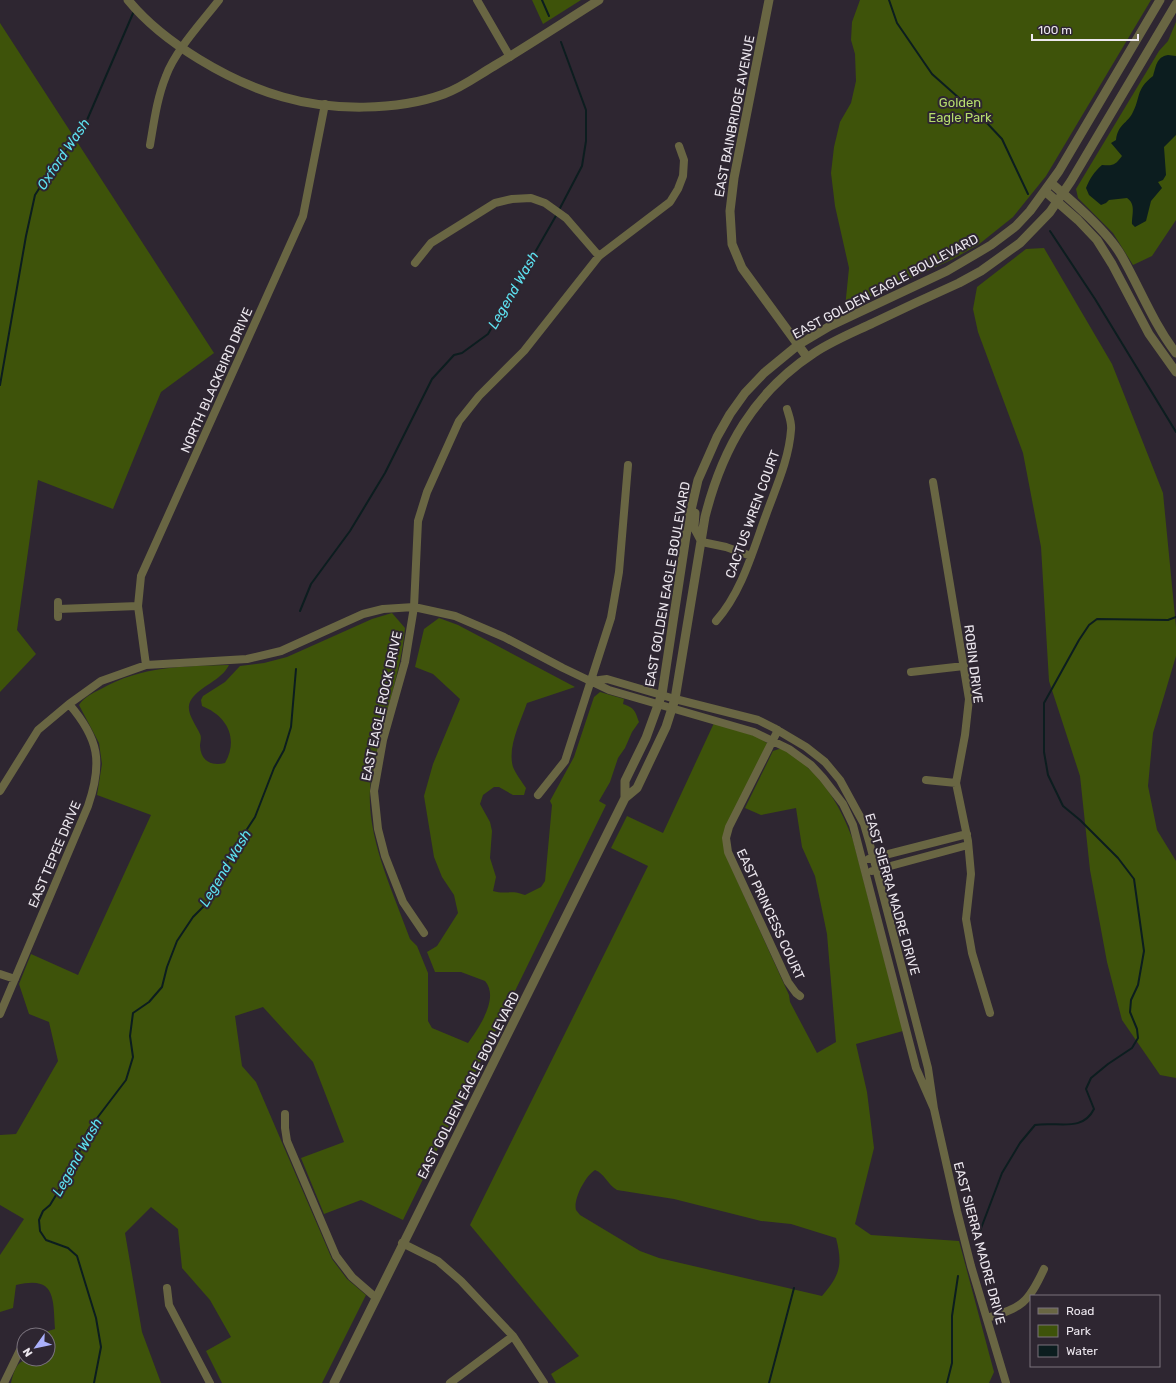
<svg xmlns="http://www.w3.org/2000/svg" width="1176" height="1383" font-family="Rubik,sans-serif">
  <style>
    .green { fill: #3e530a; fill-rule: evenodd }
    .water { fill: #0c1d1f }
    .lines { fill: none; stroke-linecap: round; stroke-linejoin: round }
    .stream { stroke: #0c1d1f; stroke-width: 2 }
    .minor { stroke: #696643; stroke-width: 8 }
    .tertiary { stroke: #696643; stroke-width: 9 }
    .labels { text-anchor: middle; stroke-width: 4; stroke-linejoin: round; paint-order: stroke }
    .park-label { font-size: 13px; fill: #b6dd6e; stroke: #2e2631 }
    .street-label { font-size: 13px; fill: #ece7ee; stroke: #2e2631 }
    .water-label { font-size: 14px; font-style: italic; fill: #5de1f0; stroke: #2e2631 }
  </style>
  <rect width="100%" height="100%" fill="#2e2631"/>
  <path class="green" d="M 532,0 L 581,0 L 543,24 Z
    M 860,0 L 1151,0 L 1046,176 L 1013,217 L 978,245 L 951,260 L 845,308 L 849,268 L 835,206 L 831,173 L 834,147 L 840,122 L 851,103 L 856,81 L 855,54 L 851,40 L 852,22 Z
    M 1176,22 L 1176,220 L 1152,256 L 1133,265 L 1113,233 L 1078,198 L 1076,189 L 1159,51 L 1168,41 Z
    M 0,23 L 214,353 L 161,392 L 113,509 L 38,480 L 17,630 L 36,654 L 0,692 Z
    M 1044,248 L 1112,364 L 1163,493 L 1176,627 L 1176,656 L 1153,733 L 1148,786 L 1157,830 L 1176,861 L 1176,1078 L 1160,1075 L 1122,1020 L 1107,962 L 1090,870 L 1080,776 L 1049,681 L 1041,547 L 1023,453 L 978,332 L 973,309 L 977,287 L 1026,249 Z
    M 392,613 L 405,628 C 401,674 383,718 375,764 C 373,772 370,782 370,790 C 367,839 394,894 410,939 L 417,946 L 428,973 L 428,1021 L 432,1028 L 468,1043 C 478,1029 500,998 485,981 L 461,972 L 435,972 L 427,952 L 437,946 L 458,913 L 454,895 L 442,877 L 434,857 L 424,796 L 433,764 L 460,699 L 433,674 L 415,667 L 424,629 L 439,618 L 458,625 L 575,687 L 527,703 C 521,721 507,747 513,767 C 516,774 522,782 526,788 L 524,795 L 513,795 L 499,787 L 494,787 L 483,795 L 480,804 L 490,822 L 492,831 L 490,858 L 496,877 L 493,891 C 507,895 510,889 525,895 L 541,887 L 545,881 L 552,805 L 550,801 L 574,757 L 594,697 L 600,692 L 624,699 L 623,704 C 635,708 635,711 639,722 L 632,732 L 625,748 L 618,758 L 610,782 L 599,801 L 606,805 L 403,1220 L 361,1200 L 324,1214 L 301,1158 L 344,1142 L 313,1062 L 263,1007 L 235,1016 L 242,1066 L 256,1082 L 332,1259 L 347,1279 L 366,1295 L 322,1383 L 222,1383 L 206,1351 L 231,1337 L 210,1300 L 182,1268 L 178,1229 L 151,1207 L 125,1233 L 142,1332 L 161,1383 L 11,1383 C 17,1357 23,1359 48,1359 L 48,1335 L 35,1335 L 55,1329 C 53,1298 56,1275 16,1285 L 13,1308 L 0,1312 L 0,1255 L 24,1219 L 0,1205 L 0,1135 L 16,1134 L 58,1061 L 49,1022 L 29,1014 L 19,984 L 31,954 L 78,975 L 151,815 L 97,795 L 102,764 L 99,743 L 79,705 C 84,697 93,693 101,689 C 141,666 184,666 229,665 C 221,681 201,685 191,700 C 184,711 196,724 200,734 C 202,738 200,742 200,746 C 201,762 212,766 225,763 C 239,738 227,716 202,706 L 201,700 L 203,696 L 225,682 L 240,666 L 264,663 L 287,657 L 372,619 Z
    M 714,723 L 758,737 L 767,743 L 767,746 L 724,832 L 726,856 L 789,995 L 790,1002 L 817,1053 L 836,1042 L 827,934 L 815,876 L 802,847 L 796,808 L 761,815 L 745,808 L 773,751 L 782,748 C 819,771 838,800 853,840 L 903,1031 L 856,1044 L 867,1092 L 874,1148 L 855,1224 L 871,1235 L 959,1241 L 994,1372 L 989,1383 L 556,1383 L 551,1374 L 579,1356 L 470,1225 L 648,866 L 611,848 L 627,816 L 663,833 ZM 595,1170 C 604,1173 608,1185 617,1190 L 674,1199 L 761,1221 L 791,1224 L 836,1238 C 843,1265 840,1275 822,1296 L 659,1258 L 640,1251 L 580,1215 L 576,1210 C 573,1200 585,1176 595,1170 Z"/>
  <path class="water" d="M 1168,55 L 1176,56 L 1176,135 L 1164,147 L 1166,175 L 1163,180 L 1158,182 L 1162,188 L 1151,201 L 1146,221 L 1135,227 L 1132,224 C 1132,214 1136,204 1127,198 L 1109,200 L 1106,203 L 1101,205 L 1089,195 L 1086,188 C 1090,178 1094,172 1102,165 C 1114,166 1115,165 1122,156 L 1111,143 L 1116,140 C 1118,125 1125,125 1132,114 C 1141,98 1135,90 1153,76 C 1156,67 1156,57 1168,55 Z"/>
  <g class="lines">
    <path class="stream" d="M 542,0 L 549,16
      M 889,0 L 897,23 L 932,74 L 986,122 L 1002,139 L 1028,194
      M 559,210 L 582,166 L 586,141 L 586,110 L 561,42
      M 1050,231 L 1095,299 L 1176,432
      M 0,385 L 26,236 L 35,195 L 53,167 L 84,127 L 134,11
      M 300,611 L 311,584 L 350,531 L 385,473 L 432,379 L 454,355 L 462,353 L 488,334 L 557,214
      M 980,1231 L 1002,1173 L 1020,1143 L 1035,1125 C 1057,1121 1082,1133 1094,1109 L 1086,1089 L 1091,1078 L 1108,1064 L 1132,1048 L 1138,1038 L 1137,1029 L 1130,1012 L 1131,1000 L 1138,985 L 1144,951 L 1134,879 L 1118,858 L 1080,820 L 1063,806 L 1048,775 L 1044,752 L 1044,703 L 1079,640 L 1089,625 L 1097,619 L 1168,620 L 1176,617
      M 94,1383 L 101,1347 L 96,1318 L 84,1279 L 77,1256 L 68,1248 L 46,1240 L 40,1231 L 39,1220 L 43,1211 L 50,1205 L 73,1167 L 88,1130 L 126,1080 L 133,1057 L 130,1036 L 133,1013 L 149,1002 L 162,987 L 167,967 L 177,941 L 193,917 L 207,903 L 234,849 L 255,817 L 274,768 L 284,750 L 291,727 L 296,669
      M 769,1383 L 794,1288
      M 947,1383 L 952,1363 L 952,1316 L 958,1276"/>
    <path class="minor" d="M 477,0 L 510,57
      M 150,145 C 154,122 157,98 166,76 C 175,51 202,22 219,0
      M 415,263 L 431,243 L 495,203 L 512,199 L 531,198 L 545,203 L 566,218 L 599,256
      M 933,482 L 969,699 L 965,735 L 956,783 L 968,841 L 971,874 L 966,919 L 972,953 L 990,1013
      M 702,542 L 726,547 L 751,556
      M 58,609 L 138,606
      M 58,617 L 58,602
      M 716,621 C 742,592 753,550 766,515 C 776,487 789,459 791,430 C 792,423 789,416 787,409
      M 146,665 L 138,606 L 141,576 L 303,216 L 325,104
      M 911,672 L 964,666
      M 592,681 L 607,679 L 675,699 L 758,720 L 774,728 L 806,747 L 825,762 L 840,780 L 864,824 L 869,841 L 928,1068 L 934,1109 L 957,1211 L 971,1266 L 1006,1383
      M 778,730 L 729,827 L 726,838 L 728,852 L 788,982 L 796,993 L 800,996
      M 926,780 L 956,783
      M 0,791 L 38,730 L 69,704 L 101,681 L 146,665 L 247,659 L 281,651 L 363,614 L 383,609 L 414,607 L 455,616 L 504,637 L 563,668 L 609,690 L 754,732 L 789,749 L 811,765 L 823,778 L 843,804 L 853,825 L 916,1068 L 934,1109
      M 538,795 L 565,761 L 611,618 L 619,572 L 628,465
      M 869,859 L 967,834
      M 872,871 L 968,845
      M 424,933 L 403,902 L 385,856 L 378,829 L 374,791 L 383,740 L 405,662 L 414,607 L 418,521 L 427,492 L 459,421 L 479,396 L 524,351 L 599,256 L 670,202 L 678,189 L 683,176 L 684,160 L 679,146
      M 0,974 L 15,979
      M 0,1014 L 88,806 C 103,762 99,739 69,704
      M 285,1114 L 285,1128 L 287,1141 L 336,1256 L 352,1277 L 375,1297
      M 402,1243 L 438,1261 L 461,1281 L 513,1336 L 544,1383
      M 167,1288 L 169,1305 L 210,1383
      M 987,1318 C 1023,1307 1028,1303 1044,1269
      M 4,1383 L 21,1348
      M 450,1383 L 513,1336"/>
    <path class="tertiary" d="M 128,0 C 163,43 230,82 283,97 C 331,111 397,111 444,94 C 463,87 477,76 494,66 C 529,45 564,22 599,0
      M 769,0 L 734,178 L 730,211 L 732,244 L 742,268 L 807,357
      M 1051,183 C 1072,201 1107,231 1121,255 C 1140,288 1153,323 1176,353
      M 1046,192 L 1078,220 L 1097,240 L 1112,264 L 1149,334 L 1176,372
      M 695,513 L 694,527 L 702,542
      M 625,798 L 625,781 L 646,738 L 662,694 L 688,523 L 698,480 L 717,437 L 730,414 L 745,393 L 764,373 L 798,345 L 830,326 L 947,271 L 991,245 L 1016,226 L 1030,211 L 1059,171 L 1160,0
      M 334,1383 L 625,798 L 637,788 L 666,727 L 675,699 L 705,517 C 722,449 754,392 814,353 C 832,341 854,332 873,323 C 902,309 930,296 959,283 L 981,271 L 1020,243 L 1050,212 L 1071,181 L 1176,4"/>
  </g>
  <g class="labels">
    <g class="park-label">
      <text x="960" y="107">Golden<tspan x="960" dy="15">Eagle Park</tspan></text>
    </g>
    <g class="street-label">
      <text transform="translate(734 116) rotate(-79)" y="5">EAST BAINBRIDGE AVENUE</text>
      <text transform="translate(885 286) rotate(-28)" y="5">EAST GOLDEN EAGLE BOULEVARD</text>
      <text transform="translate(216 380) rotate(-66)" y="5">NORTH BLACKBIRD DRIVE</text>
      <text transform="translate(752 514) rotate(-70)" y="5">CACTUS WREN COURT</text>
      <text transform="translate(667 584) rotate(-80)" y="5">EAST GOLDEN EAGLE BOULEVARD</text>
      <text transform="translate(974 664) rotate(83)" y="5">ROBIN DRIVE</text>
      <text transform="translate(381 706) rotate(-78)" y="5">EAST EAGLE ROCK DRIVE</text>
      <text transform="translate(54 854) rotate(-67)" y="5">EAST TEPEE DRIVE</text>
      <text transform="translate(893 894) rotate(74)" y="5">EAST SIERRA MADRE DRIVE</text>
      <text transform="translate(771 914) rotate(65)" y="5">EAST PRINCESS COURT</text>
      <text transform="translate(468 1085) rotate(-63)" y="5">EAST GOLDEN EAGLE BOULEVARD</text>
      <text transform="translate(980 1243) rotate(75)" y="5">EAST SIERRA MADRE DRIVE</text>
    </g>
    <g class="water-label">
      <text transform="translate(63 154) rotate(-56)" y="5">Oxford Wash</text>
      <text transform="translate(513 290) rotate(-60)" y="5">Legend Wash</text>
      <text transform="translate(225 868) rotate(-59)" y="5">Legend Wash</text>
      <text transform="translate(77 1157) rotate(-61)" y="5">Legend Wash</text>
    </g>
  </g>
  <rect x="1030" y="1295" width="130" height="72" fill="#2e2631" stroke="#7a737d"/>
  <rect x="1038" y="1308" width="20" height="6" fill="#696643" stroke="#7a737d"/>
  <text x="1066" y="1315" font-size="12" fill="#ece7ee">Road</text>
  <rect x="1038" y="1325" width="20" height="12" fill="#3e530a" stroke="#7a737d"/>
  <text x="1066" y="1335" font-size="12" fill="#ece7ee">Park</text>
  <rect x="1038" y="1345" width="20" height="12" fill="#0c1d1f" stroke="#7a737d"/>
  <text x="1066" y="1355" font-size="12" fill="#ece7ee">Water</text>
  <g transform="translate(36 1347) rotate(237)"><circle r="19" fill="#2e2631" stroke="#7a737d"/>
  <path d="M0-3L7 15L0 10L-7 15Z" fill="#aab0fb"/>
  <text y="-6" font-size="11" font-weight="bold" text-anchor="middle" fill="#ece7ee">N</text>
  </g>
  <path d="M1032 34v6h106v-6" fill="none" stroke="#ece7ee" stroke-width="2"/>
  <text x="1038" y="34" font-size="12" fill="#ece7ee" stroke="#2e2631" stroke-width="3" paint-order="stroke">100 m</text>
</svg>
